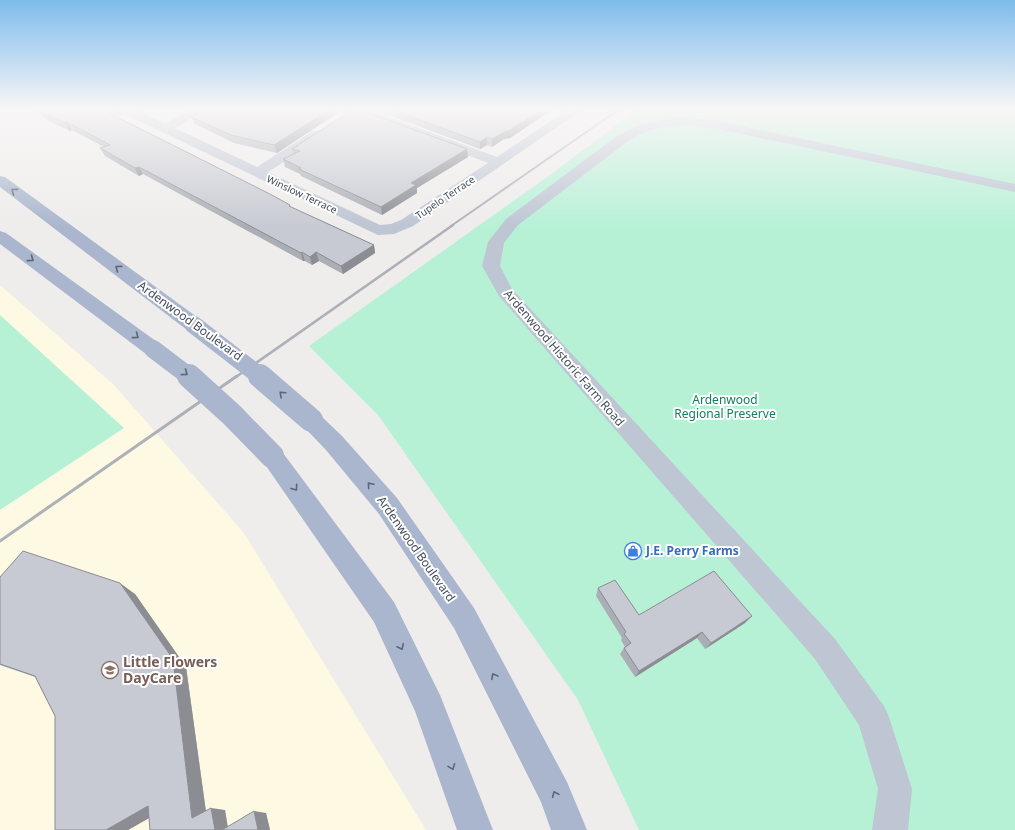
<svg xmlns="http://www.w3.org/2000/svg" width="1015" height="830" font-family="'Noto Sans',sans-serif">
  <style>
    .commercial { fill: #fdf9e2 }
    .green { fill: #b6f1d6 }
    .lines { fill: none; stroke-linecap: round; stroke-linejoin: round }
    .minor { fill: #bec5d3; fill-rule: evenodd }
    .major { fill: #a9b6cd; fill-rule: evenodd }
    .rail-far2 { stroke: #aeb0b7; stroke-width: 2 }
    .rail-far1 { stroke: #aeb0b7; stroke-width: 2.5 }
    .rail { stroke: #aeb0b7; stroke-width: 3 }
    .major-bridge-far1 { stroke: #a9b6cd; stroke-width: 18 }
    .major-bridge { stroke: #a9b6cd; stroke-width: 24 }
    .wall { fill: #abaeb5 }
    .shaded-wall { fill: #8b8d93 }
    .building { fill: #c7cad2; stroke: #8b8d93 }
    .oneway { stroke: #5c6677 }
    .labels { text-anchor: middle; stroke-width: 4; stroke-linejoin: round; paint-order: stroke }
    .far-street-label { font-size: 10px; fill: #434c5a; stroke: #fff }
    .street-label { font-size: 12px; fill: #434c5a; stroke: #fff }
    .park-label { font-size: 12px; fill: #117f59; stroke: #fff }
    .shop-label { font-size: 12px; font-weight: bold; fill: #366cbe; stroke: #fff; text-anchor: start }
    .near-education-label { font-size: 14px; font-weight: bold; fill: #785e54; stroke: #fff; text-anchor: start }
  </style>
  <rect width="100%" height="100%" fill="#efecec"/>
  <path class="commercial" d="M 0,285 L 114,385 L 244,533 L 426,830 L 0,830 Z"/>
  <path class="green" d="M 637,110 L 1015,110 L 1015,830 L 639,830 L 578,700 L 378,415 L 309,346 L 543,180 Z
    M 0,315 L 124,428 L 0,510 Z"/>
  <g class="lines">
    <path class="minor" d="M 120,110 L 137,110 L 165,124 L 189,110 L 205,110 L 175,128 L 257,167 L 313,131 L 323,131 L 324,134 L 323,137 L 268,172 L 380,225 L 391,224 L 401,220 L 488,163 L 383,123 L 352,113 L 350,110 L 370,110 L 497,157 L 567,110 L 582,110 L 413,226 L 394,234 L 378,235 L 122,113 Z
      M 668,118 L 691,118 L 718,121 L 1015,184 L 1015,192 L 718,129 L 691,125 L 668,126 L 650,130 L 639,135 L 627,142 L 518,225 L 504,243 L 500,266 L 512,289 L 835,639 L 884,706 L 889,717 L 912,789 L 908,830 L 872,830 L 878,789 L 859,725 L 815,659 L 499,296 L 482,266 L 488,242 L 506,219 L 617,136 L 641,124 Z"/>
    <path class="major" d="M 0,176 L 5,177 L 201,320 L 204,325 L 201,330 L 194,331 L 187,330 L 0,187 Z
      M 0,231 L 6,233 L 160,344 L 163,349 L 160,354 L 153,356 L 146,354 L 0,244 Z
      M 311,411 L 319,414 L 342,436 L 397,498 L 474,608 L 567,782 L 587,830 L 551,830 L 541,802 L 454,628 L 379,514 L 326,450 L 303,426 L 300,420 L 303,414 Z
      M 272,446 L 280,449 L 394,602 L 440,695 L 493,830 L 457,830 L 415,711 L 374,622 L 264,463 L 260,456 L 264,449 Z"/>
    <path class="rail-far2" d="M 451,226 L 618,110"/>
    <path class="rail-far1" d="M 236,377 L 453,225"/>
    <path class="rail" d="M 0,541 L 237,376"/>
    <path class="major-bridge-far1" d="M 194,325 L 261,377
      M 153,349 L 190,377"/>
    <path class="major-bridge" d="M 189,376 L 232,415 L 272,456
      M 260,376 L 311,420"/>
  </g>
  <path class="wall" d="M 34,110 L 120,110 L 123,115 L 120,116 L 113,115 L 290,205 L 291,207 L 374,245 L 375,253 L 343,274 L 319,261 L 312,265 L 305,261 L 303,261 L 143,174 L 139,176 L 105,156 L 100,148 L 104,147 L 72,130 L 70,131 L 49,121 Z
    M 342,110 L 277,153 L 234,143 L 195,124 L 191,117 Z
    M 375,110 L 552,110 L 510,138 L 504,139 L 492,147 L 487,145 L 480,149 Z
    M 292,149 L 467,149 L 468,157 L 417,188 L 417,193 L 382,215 L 301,176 L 300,174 L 285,167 L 283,159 L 293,154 Z
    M 0,577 L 135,594 L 186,667 L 206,811 L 225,810 L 228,827 L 266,813 L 270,830 L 150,830 L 149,818 L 128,830 L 55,830 L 55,716 L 35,677 L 0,665 Z
    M 598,588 L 639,615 L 745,623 L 705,649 L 697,638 L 635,677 L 620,654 L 624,648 L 625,647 L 621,640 L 622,638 L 596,596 Z"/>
  <path class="shaded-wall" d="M 108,110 L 111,110 L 113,115 L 111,120 L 107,112 Z
    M 117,110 L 120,110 L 123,115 L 120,116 Z
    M 329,110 L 342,110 L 277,153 L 274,145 Z
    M 541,110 L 552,110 L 510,138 L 504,139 L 492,147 L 492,139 Z
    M 67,122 L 72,130 L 70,131 L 65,123 Z
    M 487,137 L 487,145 L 480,149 L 480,142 Z
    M 467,149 L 468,157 L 417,188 L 417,193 L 382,215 L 381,207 L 411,183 Z
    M 139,167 L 143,174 L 139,176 L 135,168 Z
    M 374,245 L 375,253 L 343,274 L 341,266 Z
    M 302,252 L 305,261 L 303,261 L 301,253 Z
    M 316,252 L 319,261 L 312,265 L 310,257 Z
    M 120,583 L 135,594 L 186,667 L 207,820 L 192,818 Z
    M 752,616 L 745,623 L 705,649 L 711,643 Z
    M 702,632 L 697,638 L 635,677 L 639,671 Z
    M 148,806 L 165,809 L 128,830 L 106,830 Z
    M 211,808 L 225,810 L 228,830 L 215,830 Z
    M 254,811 L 266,813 L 270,830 L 258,830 Z"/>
  <path class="building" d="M 40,110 L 108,110 L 107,112 L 270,194 L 290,205 L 289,206 L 374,245 L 341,266 L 316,252 L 310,257 L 302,252 L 301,253 L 139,167 L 135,168 L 100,148 L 110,145 L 67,122 L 65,123 L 45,113 Z
    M 203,110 L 329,110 L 274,145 L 231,135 L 191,117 Z
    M 352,110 L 360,110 L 467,149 L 411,183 L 416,185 L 381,207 L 299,169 L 301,168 L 283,159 L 300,151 L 292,149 Z
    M 393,110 L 541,110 L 510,130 L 504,132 L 492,139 L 487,137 L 480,142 Z
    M 23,551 L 120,583 L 173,659 L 192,818 L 211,808 L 215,830 L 150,830 L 148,806 L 106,830 L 55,830 L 55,716 L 35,676 L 0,664 L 0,577 Z
    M 714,571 L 752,616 L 711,643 L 702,632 L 639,671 L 624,648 L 631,643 L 624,634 L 626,632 L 598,588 L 615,580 L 639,615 Z
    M 254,811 L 258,830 L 222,830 Z"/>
  <defs><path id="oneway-chevron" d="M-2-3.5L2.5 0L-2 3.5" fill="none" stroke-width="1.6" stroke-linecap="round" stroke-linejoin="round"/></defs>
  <g class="oneway">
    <use href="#oneway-chevron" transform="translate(14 191) rotate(-143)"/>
    <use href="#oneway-chevron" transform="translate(31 259) rotate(36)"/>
    <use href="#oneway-chevron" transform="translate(118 268) rotate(-143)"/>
    <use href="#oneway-chevron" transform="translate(136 336) rotate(36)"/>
    <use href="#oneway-chevron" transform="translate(185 373) rotate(37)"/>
    <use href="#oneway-chevron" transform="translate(282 394) rotate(-137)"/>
    <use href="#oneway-chevron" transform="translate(370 485) rotate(-131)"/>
    <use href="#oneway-chevron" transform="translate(295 488) rotate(54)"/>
    <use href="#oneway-chevron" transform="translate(401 647) rotate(64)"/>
    <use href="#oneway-chevron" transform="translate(494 676) rotate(-118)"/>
    <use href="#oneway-chevron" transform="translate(452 767) rotate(69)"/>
    <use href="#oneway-chevron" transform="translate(555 794) rotate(-114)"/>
  </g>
  <linearGradient id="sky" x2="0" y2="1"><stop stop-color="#7ebcec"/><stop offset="0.48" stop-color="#f8f6f6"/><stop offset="1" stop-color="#f8f6f6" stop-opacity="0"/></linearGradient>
  <rect width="1015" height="227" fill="url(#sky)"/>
  <defs>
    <g id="shop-ring" transform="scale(0.9)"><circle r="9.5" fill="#fff" stroke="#3f7fe0" stroke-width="1.5"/><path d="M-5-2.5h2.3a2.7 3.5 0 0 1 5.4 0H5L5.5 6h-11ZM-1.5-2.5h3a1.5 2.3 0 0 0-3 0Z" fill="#3f7fe0"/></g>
    <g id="school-ring" transform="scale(0.9)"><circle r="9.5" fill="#fff" stroke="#8d6e63" stroke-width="1.5"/><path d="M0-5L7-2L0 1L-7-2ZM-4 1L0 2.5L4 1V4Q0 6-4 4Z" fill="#8d6e63"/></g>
  </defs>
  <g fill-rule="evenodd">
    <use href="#shop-ring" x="633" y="551"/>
    <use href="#school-ring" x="110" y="670"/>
  </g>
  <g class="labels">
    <g class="far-street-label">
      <text transform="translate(302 194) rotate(25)" y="4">Winslow Terrace</text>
      <text transform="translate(445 197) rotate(-34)" y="4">Tupelo Terrace</text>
    </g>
    <g class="street-label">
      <text transform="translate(190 321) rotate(36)" y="4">Ardenwood Boulevard</text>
      <text transform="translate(564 358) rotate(49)" y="4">Ardenwood Historic Farm Road</text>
      <text transform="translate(416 549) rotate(55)" y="4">Ardenwood Boulevard</text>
    </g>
    <g class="park-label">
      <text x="725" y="404">Ardenwood<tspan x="725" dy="14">Regional Preserve</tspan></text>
    </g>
    <g class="shop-label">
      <text x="646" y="555">J.E. Perry Farms</text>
    </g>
    <g class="near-education-label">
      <text x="123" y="667">Little Flowers<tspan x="123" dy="16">DayCare</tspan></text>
    </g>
  </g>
</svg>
